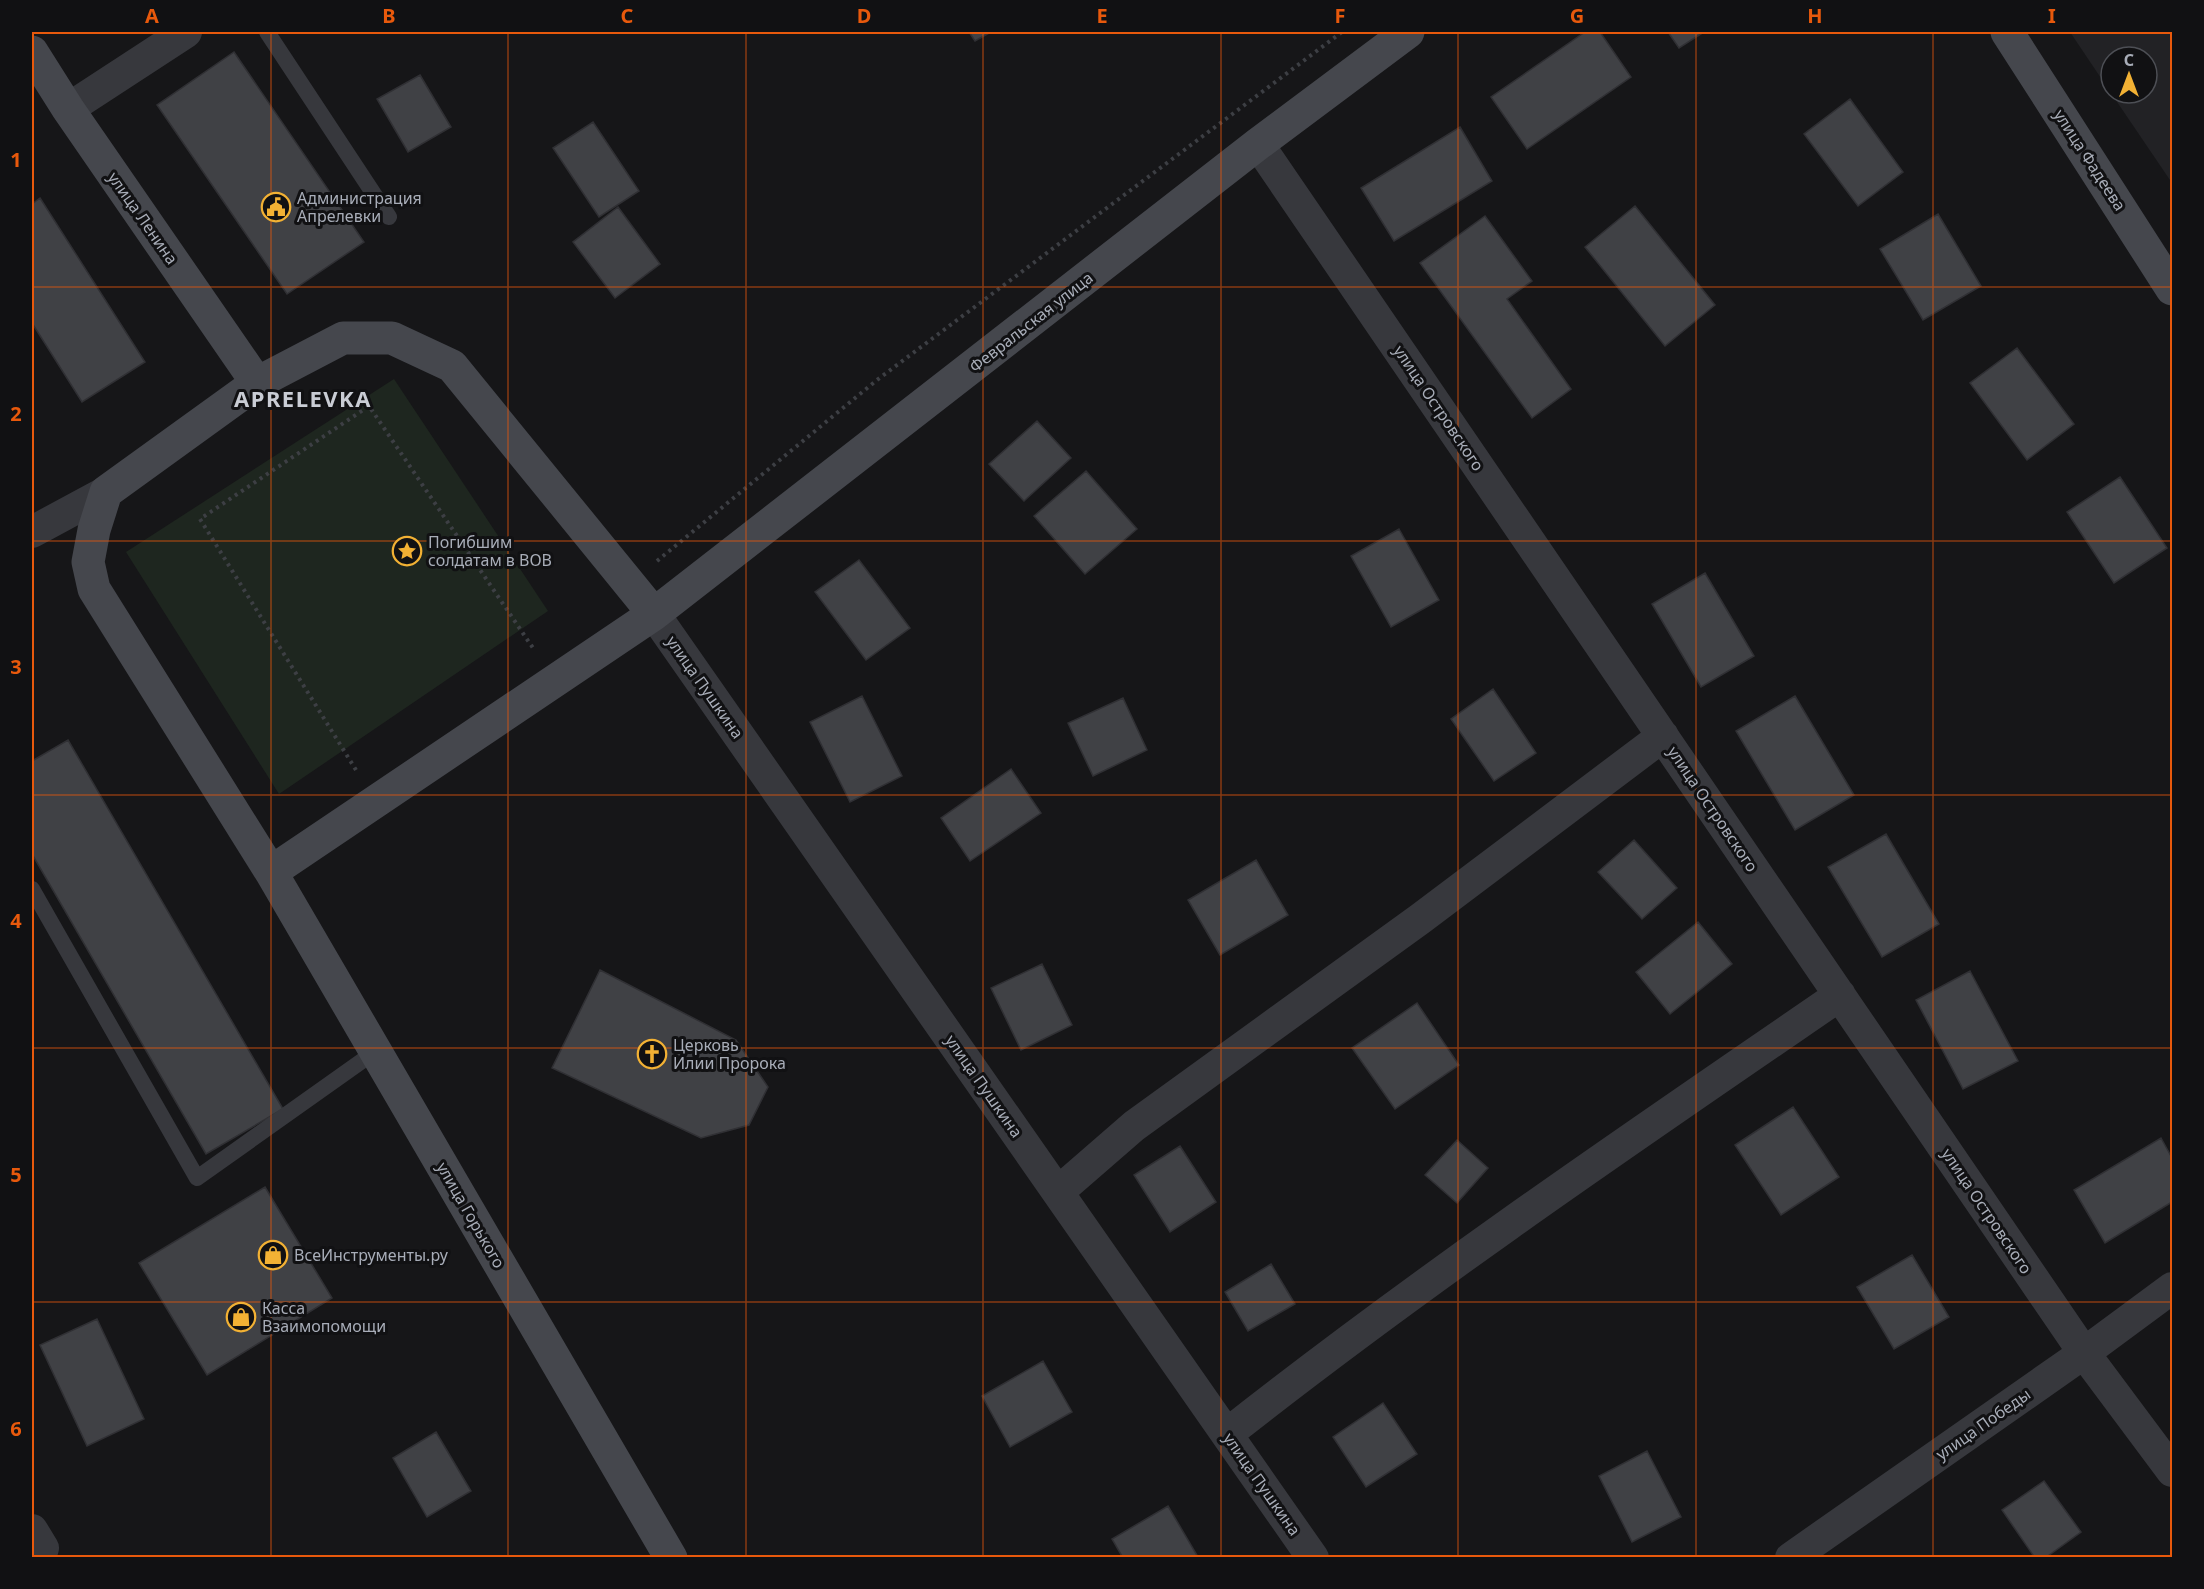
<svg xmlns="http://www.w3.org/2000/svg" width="2204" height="1589" font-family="'Noto Sans',sans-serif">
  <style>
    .built { fill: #222225 }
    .green { fill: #1e261f }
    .building { fill: #404145; stroke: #303034; stroke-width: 1.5 }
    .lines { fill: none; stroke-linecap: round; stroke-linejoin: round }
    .path { stroke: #3d3f44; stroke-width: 4; stroke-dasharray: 3 4.5; stroke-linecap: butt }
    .lane { stroke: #37383d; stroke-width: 16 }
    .street { stroke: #37383d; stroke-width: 32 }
    .secondary { stroke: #45474d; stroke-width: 33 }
    .grid { fill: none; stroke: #e8590c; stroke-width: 1.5; stroke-opacity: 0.55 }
    .labels { text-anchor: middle; stroke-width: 6; stroke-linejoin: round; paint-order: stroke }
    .street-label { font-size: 16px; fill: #a8adb8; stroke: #111113 }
    .poi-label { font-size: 16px; fill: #a8adb8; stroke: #111113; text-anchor: start }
    .district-label { font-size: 22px; font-weight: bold; letter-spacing: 1.5px; fill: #c9ccd4; stroke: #111113 }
    .neatline { fill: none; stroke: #e8590c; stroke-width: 2 }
    .grid-label { font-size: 20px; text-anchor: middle; font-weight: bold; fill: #e8590c }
  </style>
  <rect width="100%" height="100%" fill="#161618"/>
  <path class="built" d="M 2070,32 L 2172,32 L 2172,183 L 2111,93 L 2147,93 L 2147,57 L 2111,57 L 2111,93 Z"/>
  <path class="green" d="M 394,379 L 548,611 L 279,794 L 126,552 Z"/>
  <path class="building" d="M 969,32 L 991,32 L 975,41 Z
    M 1585,32 L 1600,32 L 1631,77 L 1527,149 L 1491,97 Z
    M 1668,32 L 1704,32 L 1679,48 Z
    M 234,52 L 364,242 L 287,294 L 157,105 Z
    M 420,75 L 451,127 L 408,152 L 377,99 Z
    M 1850,99 L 1903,172 L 1858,206 L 1804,134 Z
    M 593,122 L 639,191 L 599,217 L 553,148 Z
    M 1460,127 L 1492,181 L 1394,241 L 1361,188 Z
    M 40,198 L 145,362 L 82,402 L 32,323 L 32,204 Z
    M 1635,206 L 1715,305 L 1665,346 L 1585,247 Z
    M 618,207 L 660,264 L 615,298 L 573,242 Z
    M 1938,214 L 1981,286 L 1923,320 L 1880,249 Z
    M 1485,216 L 1532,281 L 1507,299 L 1571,389 L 1532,418 L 1420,263 Z
    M 2017,348 L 2074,424 L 2027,460 L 1970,383 Z
    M 1037,421 L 1071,458 L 1024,501 L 989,464 Z
    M 1086,471 L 1137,529 L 1085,574 L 1034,516 Z
    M 2120,477 L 2167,548 L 2114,583 L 2067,512 Z
    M 1399,529 L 1439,600 L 1391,627 L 1351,556 Z
    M 859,560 L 910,628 L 866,660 L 815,592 Z
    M 1705,573 L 1754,656 L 1701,687 L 1652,604 Z
    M 1493,689 L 1536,753 L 1494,781 L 1451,719 Z
    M 862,696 L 902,776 L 850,802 L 810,722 Z
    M 1795,696 L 1854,795 L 1795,830 L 1736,731 Z
    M 1123,698 L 1147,750 L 1093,776 L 1068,723 Z
    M 68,740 L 283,1109 L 206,1154 L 32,854 L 32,761 Z
    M 1011,769 L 1041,813 L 970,861 L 941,818 Z
    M 1886,834 L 1939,924 L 1882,957 L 1828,867 Z
    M 1634,840 L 1677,888 L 1642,919 L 1598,872 Z
    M 1256,860 L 1288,915 L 1220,955 L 1188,900 Z
    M 1698,922 L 1732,964 L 1670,1014 L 1636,972 Z
    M 1042,964 L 1072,1025 L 1021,1050 L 991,988 Z
    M 600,970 L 736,1040 L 768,1087 L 749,1125 L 701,1138 L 552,1068 Z
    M 1970,971 L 2018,1061 L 1963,1089 L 1916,1000 Z
    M 1417,1003 L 1459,1065 L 1395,1109 L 1352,1048 Z
    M 1793,1107 L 1839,1177 L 1781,1215 L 1735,1145 Z
    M 2161,1138 L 2172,1158 L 2172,1202 L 2105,1243 L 2074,1190 Z
    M 1457,1140 L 1488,1168 L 1457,1203 L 1425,1175 Z
    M 1180,1146 L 1216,1202 L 1170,1232 L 1134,1175 Z
    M 265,1187 L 332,1298 L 207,1375 L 139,1263 Z
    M 1912,1255 L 1949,1317 L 1894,1349 L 1857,1287 Z
    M 1271,1264 L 1295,1304 L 1248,1331 L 1225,1292 Z
    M 97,1319 L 144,1419 L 87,1446 L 40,1345 Z
    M 1043,1361 L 1072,1412 L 1010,1447 L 982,1396 Z
    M 1383,1403 L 1417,1454 L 1366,1487 L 1333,1437 Z
    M 436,1432 L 471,1491 L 427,1517 L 393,1458 Z
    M 1647,1451 L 1681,1517 L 1632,1542 L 1599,1476 Z
    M 2044,1481 L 2081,1532 L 2045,1558 L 2035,1558 L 2002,1510 Z
    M 1168,1506 L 1198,1557 L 1123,1558 L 1112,1539 Z"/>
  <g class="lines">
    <path class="path" d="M 657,561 L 877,380 L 1342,32
      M 356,770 L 200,519 L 369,406 L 535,651"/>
    <path class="lane" d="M 267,32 L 389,217
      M 32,889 L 197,1178 L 376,1051"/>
    <path class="street" d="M 68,109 L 186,32
      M 1258,144 L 2084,1353 L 2172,1471
      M 32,532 L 106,492
      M 654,614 L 1313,1558
      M 1058,1192 L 1134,1126 L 1420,919 L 1663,736
      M 1227,1434 C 1425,1278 1633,1137 1840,995
      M 32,1530 L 43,1548 L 40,1558
      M 1791,1558 L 2084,1353 L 2172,1288"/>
    <path class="secondary" d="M 2007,32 L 2172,289
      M 32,52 L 68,109 L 257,383
      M 654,614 L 452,366 L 392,338 L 343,338 L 257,383 L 106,492 L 94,530 L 88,562 L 94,589 L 271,872 L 671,1558
      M 271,872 L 654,614 L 1258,144 L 1408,32"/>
  </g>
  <path class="grid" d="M 271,32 L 271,1558M 508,32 L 508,1558M 746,32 L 746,1558M 983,32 L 983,1558M 1221,32 L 1221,1558M 1458,32 L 1458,1558M 1696,32 L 1696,1558M 1933,32 L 1933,1558M 32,287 L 2172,287M 32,541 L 2172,541M 32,795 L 2172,795M 32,1048 L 2172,1048M 32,1302 L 2172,1302"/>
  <defs>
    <g id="civic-ring" transform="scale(1.5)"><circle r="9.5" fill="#111113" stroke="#f2b134" stroke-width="1.5"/><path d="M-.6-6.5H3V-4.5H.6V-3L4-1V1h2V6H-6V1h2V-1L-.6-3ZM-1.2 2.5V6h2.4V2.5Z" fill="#f2b134"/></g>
    <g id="sight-ring" transform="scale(1.5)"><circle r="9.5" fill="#111113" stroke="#f2b134" stroke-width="1.5"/><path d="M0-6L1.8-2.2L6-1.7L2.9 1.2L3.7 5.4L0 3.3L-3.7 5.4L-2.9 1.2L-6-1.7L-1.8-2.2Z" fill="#f2b134"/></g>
    <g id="church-ring" transform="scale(1.5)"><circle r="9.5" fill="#111113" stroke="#f2b134" stroke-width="1.5"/><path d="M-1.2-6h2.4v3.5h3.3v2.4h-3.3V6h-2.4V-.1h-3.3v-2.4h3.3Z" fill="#f2b134"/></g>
    <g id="shop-ring" transform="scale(1.5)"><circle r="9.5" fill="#111113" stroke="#f2b134" stroke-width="1.5"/><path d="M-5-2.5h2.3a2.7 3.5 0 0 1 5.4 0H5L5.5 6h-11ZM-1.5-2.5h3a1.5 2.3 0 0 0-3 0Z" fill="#f2b134"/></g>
  </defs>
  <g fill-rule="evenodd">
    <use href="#civic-ring" x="276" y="207"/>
    <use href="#sight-ring" x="407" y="551"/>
    <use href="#church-ring" x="652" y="1054"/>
    <use href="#shop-ring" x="273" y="1255"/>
    <use href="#shop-ring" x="241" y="1317"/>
  </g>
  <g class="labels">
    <g class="street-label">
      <text transform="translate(2090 160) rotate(57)" y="6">улица Фадеева</text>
      <text transform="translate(143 218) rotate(55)" y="6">улица Ленина</text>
      <text transform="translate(1031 322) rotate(-38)" y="6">Февральская улица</text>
      <text transform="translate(1439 408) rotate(56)" y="6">улица Островского</text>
      <text transform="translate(705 687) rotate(55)" y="6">улица Пушкина</text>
      <text transform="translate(1713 809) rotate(56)" y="6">улица Островского</text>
      <text transform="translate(984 1086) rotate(55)" y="6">улица Пушкина</text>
      <text transform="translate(1987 1211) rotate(56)" y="6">улица Островского</text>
      <text transform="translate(471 1215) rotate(60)" y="6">улица Горького</text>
      <text transform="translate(1983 1424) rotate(-35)" y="6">улица Победы</text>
      <text transform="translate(1262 1484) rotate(55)" y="6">улица Пушкина</text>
    </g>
    <g class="poi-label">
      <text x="297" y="204">Администрация<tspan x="297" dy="18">Апрелевки</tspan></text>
      <text x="428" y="548">Погибшим<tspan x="428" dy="18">солдатам в ВОВ</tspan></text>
      <text x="673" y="1051">Церковь<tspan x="673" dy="18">Илии Пророка</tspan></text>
      <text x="294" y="1261">ВсеИнструменты.ру</text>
      <text x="262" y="1314">Касса<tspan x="262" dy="18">Взаимопомощи</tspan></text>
    </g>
    <g class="district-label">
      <text x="303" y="407">APRELEVKA</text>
    </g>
  </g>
  <rect width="2204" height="1589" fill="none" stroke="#111113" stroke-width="66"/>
  <g transform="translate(2129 75)"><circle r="28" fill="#111113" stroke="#4d4f55" stroke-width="1.5"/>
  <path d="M0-4.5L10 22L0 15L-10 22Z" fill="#f2b134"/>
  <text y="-9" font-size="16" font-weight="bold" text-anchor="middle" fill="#a8adb8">С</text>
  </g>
  <rect x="33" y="33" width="2138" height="1523" class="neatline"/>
  <g class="grid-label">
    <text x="152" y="23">A</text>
    <text x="389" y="23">B</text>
    <text x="627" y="23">C</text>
    <text x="864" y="23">D</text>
    <text x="1102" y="23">E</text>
    <text x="1340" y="23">F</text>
    <text x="1577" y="23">G</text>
    <text x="1815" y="23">H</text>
    <text x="2052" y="23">I</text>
    <text x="16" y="167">1</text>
    <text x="16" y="421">2</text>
    <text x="16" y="674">3</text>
    <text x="16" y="928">4</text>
    <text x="16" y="1182">5</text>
    <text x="16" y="1436">6</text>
  </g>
</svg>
